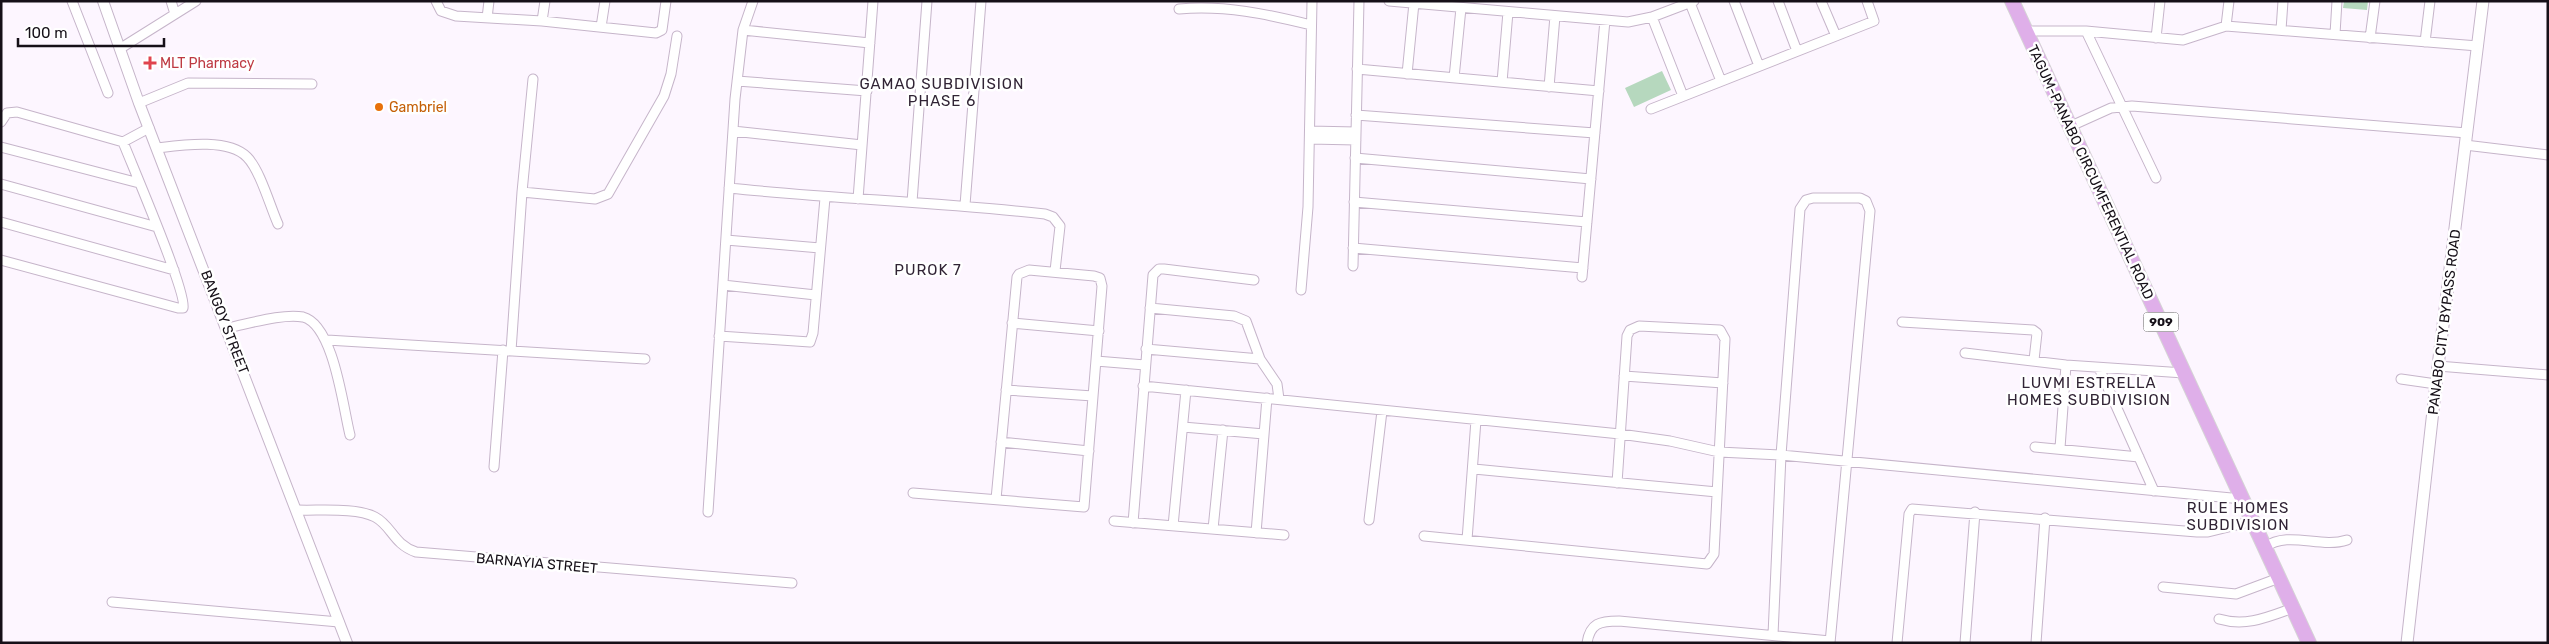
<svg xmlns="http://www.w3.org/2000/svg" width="2549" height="644" font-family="Rubik,sans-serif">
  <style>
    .green { fill: #b6d8be }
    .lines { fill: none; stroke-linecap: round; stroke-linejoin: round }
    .minor-casing { stroke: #c6b5ca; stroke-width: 11 }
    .tertiary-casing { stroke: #c6b5ca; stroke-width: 12 }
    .secondary-casing { stroke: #c6b5ca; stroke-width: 13 }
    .primary-casing { stroke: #d5d4d5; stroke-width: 16 }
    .minor { stroke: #fff; stroke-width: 9 }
    .tertiary { stroke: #fff; stroke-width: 10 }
    .secondary { stroke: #fff; stroke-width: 11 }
    .primary { stroke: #dfafe9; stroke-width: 14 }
    .health-dot { fill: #e0444e; stroke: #fff; stroke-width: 2 }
    .food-dot { fill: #e8710a; stroke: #fff; stroke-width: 2 }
    .labels { text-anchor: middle; stroke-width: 5; stroke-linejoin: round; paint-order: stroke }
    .shield { fill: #fff; stroke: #5c585d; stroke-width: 1 }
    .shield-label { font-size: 12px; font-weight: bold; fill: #161018 }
    .health-label { font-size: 14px; fill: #be3a42; stroke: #fff; text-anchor: start }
    .food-label { font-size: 14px; fill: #c56008; stroke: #fff; text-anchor: start }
    .street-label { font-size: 14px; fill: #161018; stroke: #fff }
    .neighbourhood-label { font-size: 15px; letter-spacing: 1px; fill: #312435; stroke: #fff }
  </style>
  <rect width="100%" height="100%" fill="#fdf6ff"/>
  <path class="green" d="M 2344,1 L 2368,1 L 2367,10 L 2343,8 Z
    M 1662,71 L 1671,90 L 1634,107 L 1625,88 Z"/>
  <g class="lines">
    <g class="minor-casing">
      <path id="minor" d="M 72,1 L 108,93
        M 171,1 L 175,14
        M 436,1 L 441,11 L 456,16 L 542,21 L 656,33 L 662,30 L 666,1
        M 1389,1 L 1628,22 L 1652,17 L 1694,1
        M 1734,1 L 1759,66
        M 1778,1 L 1797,51
        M 1821,1 L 1836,36
        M 1690,3 L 1721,81
        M 1179,9 C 1225,5 1267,14 1311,25
        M 1652,17 L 1683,96
        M 487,18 L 489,1
        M 542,21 L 545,1
        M 2226,26 L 2229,1
        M 601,27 L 605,1
        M 743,30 L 870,43
        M 2281,30 L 2283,1
        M 2026,31 L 2086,31 L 2183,40 L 2226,26 L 2478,46
        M 2086,31 L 2156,178
        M 2335,34 L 2337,1
        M 2156,38 L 2160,1
        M 2370,38 L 2375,1
        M 2425,42 L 2430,1
        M 121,48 L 196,1
        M 1357,69 L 1599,91
        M 1407,74 L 1414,3
        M 1454,78 L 1461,8
        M 737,81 L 867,91
        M 1502,82 L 1508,12
        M 1549,87 L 1555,16
        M 139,103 L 188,83 L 312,84
        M 1651,109 L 1874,21 L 1867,1
        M 1356,115 L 1595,133
        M 1,122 L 7,113 L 17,112 L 123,142 L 149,128
        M 2071,126 L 2111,108 L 2132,106 L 2467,133
        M 733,131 L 862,145
        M 1310,131 L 1356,132
        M 1310,139 L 1356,140
        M 2465,145 L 2548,155
        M 1,147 L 139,183
        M 157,148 C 182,145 228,138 247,157 C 260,170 270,206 278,224
        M 1355,158 L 1591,179
        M 1,184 L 157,227
        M 729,188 C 834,199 940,202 1045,214 L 1053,217 L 1060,226 L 1055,271
        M 522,192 L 533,79
        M 858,199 L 873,1
        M 912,202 L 927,1
        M 1354,202 L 1587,222
        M 965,205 L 981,1
        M 1,222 L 174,270
        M 726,240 L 820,248
        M 1353,248 L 1583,268
        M 1,260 L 178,308 L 183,308 C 188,295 132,165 123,142
        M 1353,266 L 1359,1
        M 1582,277 L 1605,20
        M 723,285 L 816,295
        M 1301,290 L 1308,207 L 1312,1
        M 1150,308 L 1234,316 L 1246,321 L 1260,359 L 1277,384 L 1279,399
        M 1902,322 L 2033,330 L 2037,333 L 2034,360
        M 1012,323 L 1099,331
        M 227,328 C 248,324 283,313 303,317 C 334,325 343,408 350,435
        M 719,336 L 810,342 L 813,333 L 825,198
        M 327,340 L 645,359
        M 1146,349 L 1260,359
        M 511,351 L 522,192 L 595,199 L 608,194 L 664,96 L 671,74 L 677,36
        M 1965,353 L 2066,365 L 2184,373
        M 1096,361 L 1145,365
        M 2438,366 L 2548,375
        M 2099,368 L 2154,491
        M 1624,376 L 1723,383
        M 2401,379 L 2436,384
        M 1143,386 L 1620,434 L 1670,441 L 1719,452 L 1781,455 L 2242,499
        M 1006,390 L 1093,396
        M 1183,427 L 1264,434
        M 1001,442 L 1089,451
        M 2035,447 L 2139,457
        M 2060,448 L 2066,365
        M 494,467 L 503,350
        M 1474,469 L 1717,492
        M 913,493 L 1084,507 L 1102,286 L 1100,278 L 1094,276 L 1029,270 L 1019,274 L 1017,277 L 996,499
        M 297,510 C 318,511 356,507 375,517 C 392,526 393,544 416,552 L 792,583
        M 708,512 L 735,99 L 743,30 L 753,1
        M 1369,520 L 1382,411
        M 1114,521 L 1284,535
        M 1133,523 L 1153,275 L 1159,269 L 1164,269 L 1254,280
        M 1173,526 L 1186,390
        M 1213,529 L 1223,430
        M 1256,533 L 1267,398
        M 1424,536 L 1707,564 L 1714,554 L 1725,339 L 1720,330 L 1639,326 L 1630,330 L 1627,336 L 1617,483
        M 1467,540 L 1476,420
        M 2265,547 C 2289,530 2320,549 2347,540
        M 2163,587 L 2236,594 L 2279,578
        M 112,602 L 339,622
        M 2219,619 C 2246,627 2268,617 2293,608
        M 1773,635 L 1781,455 L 1800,209 L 1806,200 L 1813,198 L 1860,198 L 1866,201 L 1870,211 L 1830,643
        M 1587,643 C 1590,623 1600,621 1619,621 L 1830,641
        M 1897,643 L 1909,514 L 1912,509 L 2197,532 L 2208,532 L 2253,521
        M 1965,643 L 1975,512
        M 2036,643 L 2045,518"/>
    </g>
    <g class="tertiary-casing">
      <path id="tertiary" d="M 103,1 L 139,103 L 347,643"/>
    </g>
    <g class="secondary-casing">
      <path id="secondary" d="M 2407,643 L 2438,366 L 2483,1"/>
    </g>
    <g class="primary-casing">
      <path id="primary" d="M 2012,1 L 2309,643"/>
    </g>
    <use href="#minor" class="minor"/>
    <use href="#tertiary" class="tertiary"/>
    <use href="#secondary" class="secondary"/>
    <use href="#primary" class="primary"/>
  </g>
  <path class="health-dot" d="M147.5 55.5h5v5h5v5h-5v5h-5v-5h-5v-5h5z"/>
  <circle class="food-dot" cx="379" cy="107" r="5"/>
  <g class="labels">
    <rect class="shield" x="2143.5" y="312.5" width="35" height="19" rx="4"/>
    <g class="shield-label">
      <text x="2161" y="326">909</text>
    </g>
    <g class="health-label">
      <text x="160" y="68">MLT Pharmacy</text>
    </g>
    <g class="food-label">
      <text x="389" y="112">Gambriel</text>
    </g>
    <g class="street-label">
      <text transform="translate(2091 172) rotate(65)" y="5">TAGUM-PANABO CIRCUMFERENTIAL ROAD</text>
      <text transform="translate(225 322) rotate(69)" y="5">BANGOY STREET</text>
      <text transform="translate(2444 322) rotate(-83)" y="5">PANABO CITY BYPASS ROAD</text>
      <text transform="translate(537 563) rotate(5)" y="5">BARNAYIA STREET</text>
    </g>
    <g class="neighbourhood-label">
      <text x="942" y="89">GAMAO SUBDIVISION<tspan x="942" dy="17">PHASE 6</tspan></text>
      <text x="928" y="275">PUROK 7</text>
      <text x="2089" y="388">LUVMI ESTRELLA<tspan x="2089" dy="17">HOMES SUBDIVISION</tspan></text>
      <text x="2238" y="513">RULE HOMES<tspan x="2238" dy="17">SUBDIVISION</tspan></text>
    </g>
  </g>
  <rect width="2549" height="644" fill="none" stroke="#161018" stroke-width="5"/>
  <path d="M18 38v8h146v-8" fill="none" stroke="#161018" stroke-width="2.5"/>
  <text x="25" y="38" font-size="15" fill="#161018" stroke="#ffffff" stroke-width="4" paint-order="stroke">100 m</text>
</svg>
